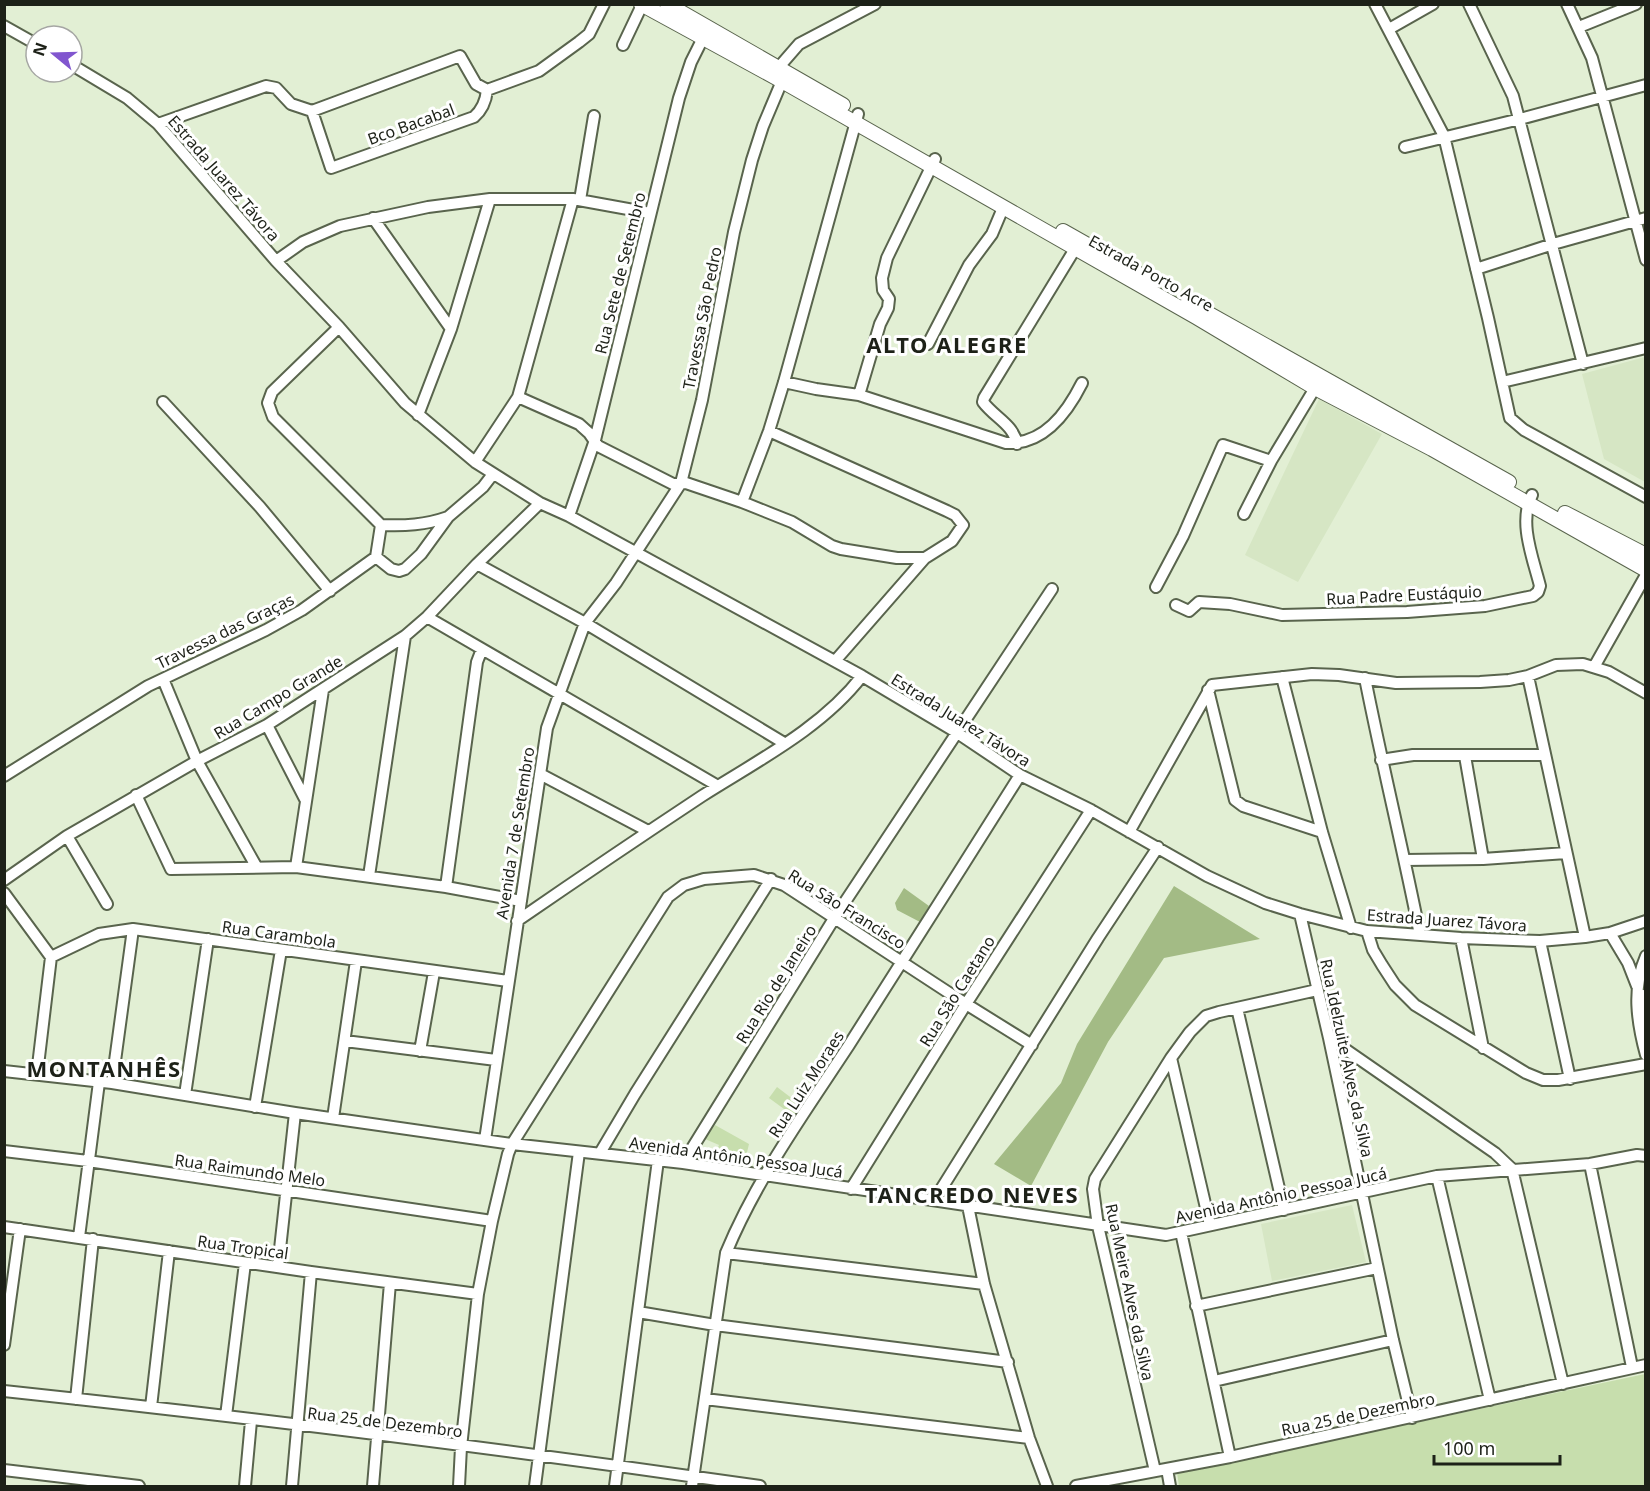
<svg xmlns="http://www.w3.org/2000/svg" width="1650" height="1491" font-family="'Noto Sans',sans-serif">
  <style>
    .built { fill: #d6e6c4 }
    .green { fill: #c7dead }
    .forest { fill: #a3bb85 }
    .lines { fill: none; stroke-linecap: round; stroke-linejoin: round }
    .minor-casing { stroke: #59644d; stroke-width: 14 }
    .major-casing { stroke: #59644d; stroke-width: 16 }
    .minor { stroke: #fff; stroke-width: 10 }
    .major { stroke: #fff; stroke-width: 14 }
    .labels { text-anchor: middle; stroke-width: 6; stroke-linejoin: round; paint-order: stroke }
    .street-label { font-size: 16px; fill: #1d2118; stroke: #fff }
    .district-label { font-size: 22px; font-weight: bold; letter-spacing: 1.5px; fill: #1d2118; stroke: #fff }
  </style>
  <rect width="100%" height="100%" fill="#e2efd4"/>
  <path class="built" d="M 1645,357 L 1646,357 L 1645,482 L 1604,459 L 1582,374 Z
    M 1319,399 L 1382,434 L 1298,582 L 1245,555 Z
    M 1352,1205 L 1366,1262 L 1272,1281 L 1261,1224 Z"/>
  <path class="green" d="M 777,1087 L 802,1106 L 795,1117 L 769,1098 Z
    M 715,1125 L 749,1144 L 744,1165 L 714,1157 L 719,1145 L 705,1139 Z
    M 1645,1374 L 1645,1486 L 1179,1486 L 1177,1473 Z"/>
  <path class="forest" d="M 1174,886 L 1260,939 L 1164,958 L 1108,1042 L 1031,1186 L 994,1164 L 1061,1083 L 1077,1044 Z
    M 904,888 L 929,906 L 920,922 L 897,910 L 895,903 Z"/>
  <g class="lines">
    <g class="minor-casing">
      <path id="minor" d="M 1375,4 L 1444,136 L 1488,318 L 1510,418 L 1524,430 L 1646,497
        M 1469,4 L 1513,96 L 1583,364
        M 1567,4 L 1592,58 L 1646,260
        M 4,26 L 36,44
        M 1579,27 L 1636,4
        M 1389,29 L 1433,4
        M 623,45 L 642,5
        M 72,65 L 127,98 L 158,124 L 276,261 L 339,327 L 405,403 L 475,462 L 540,503 L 569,516 L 862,676 L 956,732 L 1020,775 L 1091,810 L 1207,876 L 1265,903 L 1300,914 L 1367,931 L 1461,938 L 1540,941 L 1585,937 L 1610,933 L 1646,921
        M 779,67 L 799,44 L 875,4
        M 487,90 L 539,71 L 579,42 L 589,34 L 604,4
        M 158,124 L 266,86 L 276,88 L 291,104 L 312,111 L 460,56 L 476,84 L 487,90 C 486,100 482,110 474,117 L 331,168 L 312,111
        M 1405,147 L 1520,119 L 1646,85
        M 580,200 L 594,116
        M 373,218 L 451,329
        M 276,261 L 303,242 L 340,226 L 428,207 L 490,199 L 573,199 L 650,213
        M 1476,269 L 1553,244 L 1646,218
        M 339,327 L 272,392 L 268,403 L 273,417 L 381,525 L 376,557
        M 928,344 L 969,265 L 992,234 L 1003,208
        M 784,382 L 816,389 L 859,395 L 1006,443 C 1044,445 1067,413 1082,383
        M 1502,382 L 1646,348
        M 859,395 L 880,324 L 888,308 L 889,299 L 883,290 L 882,278 L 887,258 L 935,159
        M 518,397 L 579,424 L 589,433 L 598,446 L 673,484 L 686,483 L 742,502 L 792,522 L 832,546 L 841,549 L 897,558 L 925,558
        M 163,402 L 260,507 L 330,591
        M 418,415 L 451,329 L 490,199
        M 769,431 L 947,511 L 955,515 L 963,525 L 952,541 L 925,558 L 835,661
        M 1017,444 C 1013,424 995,418 983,402 L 984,398 L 1078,244
        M 475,462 L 518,397 L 573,199
        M 742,502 L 769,431 L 784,382 L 858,114
        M 1244,514 L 1271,461 L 1315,388
        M 569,516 L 595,440 L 679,98 L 691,62 L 706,32
        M 381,525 C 405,526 425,525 448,517
        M 477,564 L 585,623 L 784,743
        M 1156,587 L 1183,536 L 1223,445 L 1271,461
        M 1176,605 L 1189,611 L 1199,602 L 1230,604 L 1282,615 L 1407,612 L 1485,606 L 1533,596 L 1538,592 L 1540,586 C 1533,558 1518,522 1532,495
        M 427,617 L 718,786
        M 1594,667 L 1646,575
        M 1528,676 L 1585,937
        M 1282,677 L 1322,832 L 1351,928
        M 1365,678 C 1382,764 1403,849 1420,935
        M 163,679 L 197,761 L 256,866
        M 1208,690 L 1235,800 L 1243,806 L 1322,832
        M 267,725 L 305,799
        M 1465,756 L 1483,859
        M 1381,760 L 1413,755 L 1545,755
        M 540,774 L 648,831
        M 4,776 L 148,686 L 266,630 L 302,610 L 376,557 L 391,569 L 399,571 L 405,569 L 421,554 L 448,517 L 483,487 L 493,474
        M 136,795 L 171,869 L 296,867 L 446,887 L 521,901
        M 1129,832 L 1212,685 L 1312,674 L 1339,675 L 1396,683 L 1480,682 L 1509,680 L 1528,676 L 1556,665 L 1583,664 L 1609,672 L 1646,693
        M 67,836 L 107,904
        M 1405,860 L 1483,859 L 1566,853
        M 296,867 L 323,690
        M 369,876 L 405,636
        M 4,880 L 67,836 L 197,761 L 267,725 L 405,636 L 427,617 L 477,564 L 540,503
        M 446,887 L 477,662 L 482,649
        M 4,893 L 51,957
        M 1300,914 L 1329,1038 L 1393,1340 L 1412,1418
        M 517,921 C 578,879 640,837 702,796 C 757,761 822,728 862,676
        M 1367,931 L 1373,950 L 1382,965 L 1395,985 L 1415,1005 L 1526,1073 L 1543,1080 L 1558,1080 L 1646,1064
        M 1610,933 L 1628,963 L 1637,986
        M 1461,938 L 1483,1048
        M 1540,941 L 1570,1079
        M 1646,956 C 1632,988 1637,1022 1646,1055
        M 51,957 L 99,934 L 133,929 L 508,981
        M 1643,995 L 1646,1017
        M 1237,1008 L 1284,1210
        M 1329,1038 L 1495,1153 L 1512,1169 L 1563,1384
        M 345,1041 L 496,1060
        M 420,1051 L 434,972
        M 1171,1058 L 1210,1225
        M 4,1071 L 112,1083 L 295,1113 L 512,1144 L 683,1163 L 1166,1235 L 1437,1176 L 1590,1164 L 1637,1155 L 1646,1156
        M 37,1074 L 51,957
        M 112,1083 L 133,929
        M 185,1095 L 208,939
        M 255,1107 L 281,950
        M 333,1118 L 356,961
        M 485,1140 L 547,728 L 585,623 L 616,583 L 681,483 L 702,400 L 734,232 L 752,160 L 763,126 L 782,81
        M 4,1151 L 88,1161 L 492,1221
        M 600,1153 L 635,1094 L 771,879
        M 683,1163 L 835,917 L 1052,589
        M 1590,1164 L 1632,1367
        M 1437,1176 L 1490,1400
        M 851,1189 L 966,1004 L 1091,810
        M 935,1199 L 1098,938 L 1158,847
        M 968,1206 L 984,1284 L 1029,1438 L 1047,1486
        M 4,1227 L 311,1272 L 478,1294
        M 1181,1232 L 1230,1457
        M 79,1237 L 99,1082
        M 726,1253 L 984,1284
        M 278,1267 L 295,1113
        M 1196,1306 L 1377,1268
        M 638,1312 L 715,1325 L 1008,1362
        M 4,1345 L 20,1229
        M 1214,1381 L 1393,1340
        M 4,1391 C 257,1418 509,1450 760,1486
        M 76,1399 L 93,1239
        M 705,1399 L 1029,1438
        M 151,1407 L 169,1251
        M 226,1416 L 245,1263
        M 1167,1469 L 1170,1486
        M 4,1470 L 139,1486
        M 1155,1471 L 1098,1226 L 1093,1189 L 1095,1179 L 1171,1058 L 1190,1032 L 1206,1016 L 1219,1012 L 1317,990
        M 245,1486 L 251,1421
        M 292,1486 L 311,1272
        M 373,1486 L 390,1283
        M 459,1486 L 461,1447 L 478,1294 L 492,1221 L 508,1154 L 512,1144 L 668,897 L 684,885 L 704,879 L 754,875 L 784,885 L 966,1004 L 1032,1045
        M 535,1486 L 579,1152
        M 615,1486 L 658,1160
        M 692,1486 L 726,1253 C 757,1178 805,1112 849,1045 C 907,955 963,865 1020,775
        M 1076,1486 L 1230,1457 L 1646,1365"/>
    </g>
    <g class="major-casing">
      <path id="major" d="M 641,4 L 782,81 L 1196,317 L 1315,388 L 1432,449 L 1646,570
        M 667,4 L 843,105
        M 1063,231 L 1153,282
        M 1188,302 L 1509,482
        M 1565,513 L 1646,555"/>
    </g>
    <use href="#minor" class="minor"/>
    <use href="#major" class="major"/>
  </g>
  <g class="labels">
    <g class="street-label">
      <text transform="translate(411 124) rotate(-20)" y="6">Bco Bacabal</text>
      <text transform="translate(224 178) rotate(49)" y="6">Estrada Juarez Távora</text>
      <text transform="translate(620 273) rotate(-76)" y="6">Rua Sete de Setembro</text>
      <text transform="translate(1151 273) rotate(29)" y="6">Estrada Porto Acre</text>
      <text transform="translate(702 318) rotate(-79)" y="6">Travessa São Pedro</text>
      <text transform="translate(1404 595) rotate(-3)" y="6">Rua Padre Eustáquio</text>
      <text transform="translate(225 631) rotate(-26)" y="6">Travessa das Graças</text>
      <text transform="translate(278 697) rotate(-31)" y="6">Rua Campo Grande</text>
      <text transform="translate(961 720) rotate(32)" y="6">Estrada Juarez Távora</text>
      <text transform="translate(515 833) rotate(-81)" y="6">Avenida 7 de Setembro</text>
      <text transform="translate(847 909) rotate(32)" y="6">Rua São Francisco</text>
      <text transform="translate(1447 920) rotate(4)" y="6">Estrada Juarez Távora</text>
      <text transform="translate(279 934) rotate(8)" y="6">Rua Carambola</text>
      <text transform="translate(776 984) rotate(-58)" y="6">Rua Rio de Janeiro</text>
      <text transform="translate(957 991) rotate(-58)" y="6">Rua São Caetano</text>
      <text transform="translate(1347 1058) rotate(78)" y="6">Rua Idelzuite Alves da Silva</text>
      <text transform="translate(806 1084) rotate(-57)" y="6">Rua Luiz Moraes</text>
      <text transform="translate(736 1157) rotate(8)" y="6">Avenida Antônio Pessoa Jucá</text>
      <text transform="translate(250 1170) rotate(8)" y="6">Rua Raimundo Melo</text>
      <text transform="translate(1281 1195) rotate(-12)" y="6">Avenida Antônio Pessoa Jucá</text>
      <text transform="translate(243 1247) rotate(8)" y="6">Rua Tropical</text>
      <text transform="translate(1130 1292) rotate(78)" y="6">Rua Meire Alves da Silva</text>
      <text transform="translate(1358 1414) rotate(-12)" y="6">Rua 25 de Dezembro</text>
      <text transform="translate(385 1422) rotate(7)" y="6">Rua 25 de Dezembro</text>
    </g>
    <g class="district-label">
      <text x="947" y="353">ALTO ALEGRE</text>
      <text x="104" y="1077">MONTANHÊS</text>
      <text x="972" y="1203">TANCREDO NEVES</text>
    </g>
  </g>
  <rect width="1650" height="1491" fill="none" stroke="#1d2118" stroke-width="12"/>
  <g transform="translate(54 54) rotate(289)"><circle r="28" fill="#ffffff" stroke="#a5a6a3" stroke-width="1.5"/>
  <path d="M0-4.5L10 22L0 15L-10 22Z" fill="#8156cf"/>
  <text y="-9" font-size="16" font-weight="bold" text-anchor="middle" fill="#1d2118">N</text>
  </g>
  <path d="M1434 1455v9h126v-9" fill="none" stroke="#1d2118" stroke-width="3"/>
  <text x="1443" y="1455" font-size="18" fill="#1d2118" stroke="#ffffff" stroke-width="4.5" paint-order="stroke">100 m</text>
</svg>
